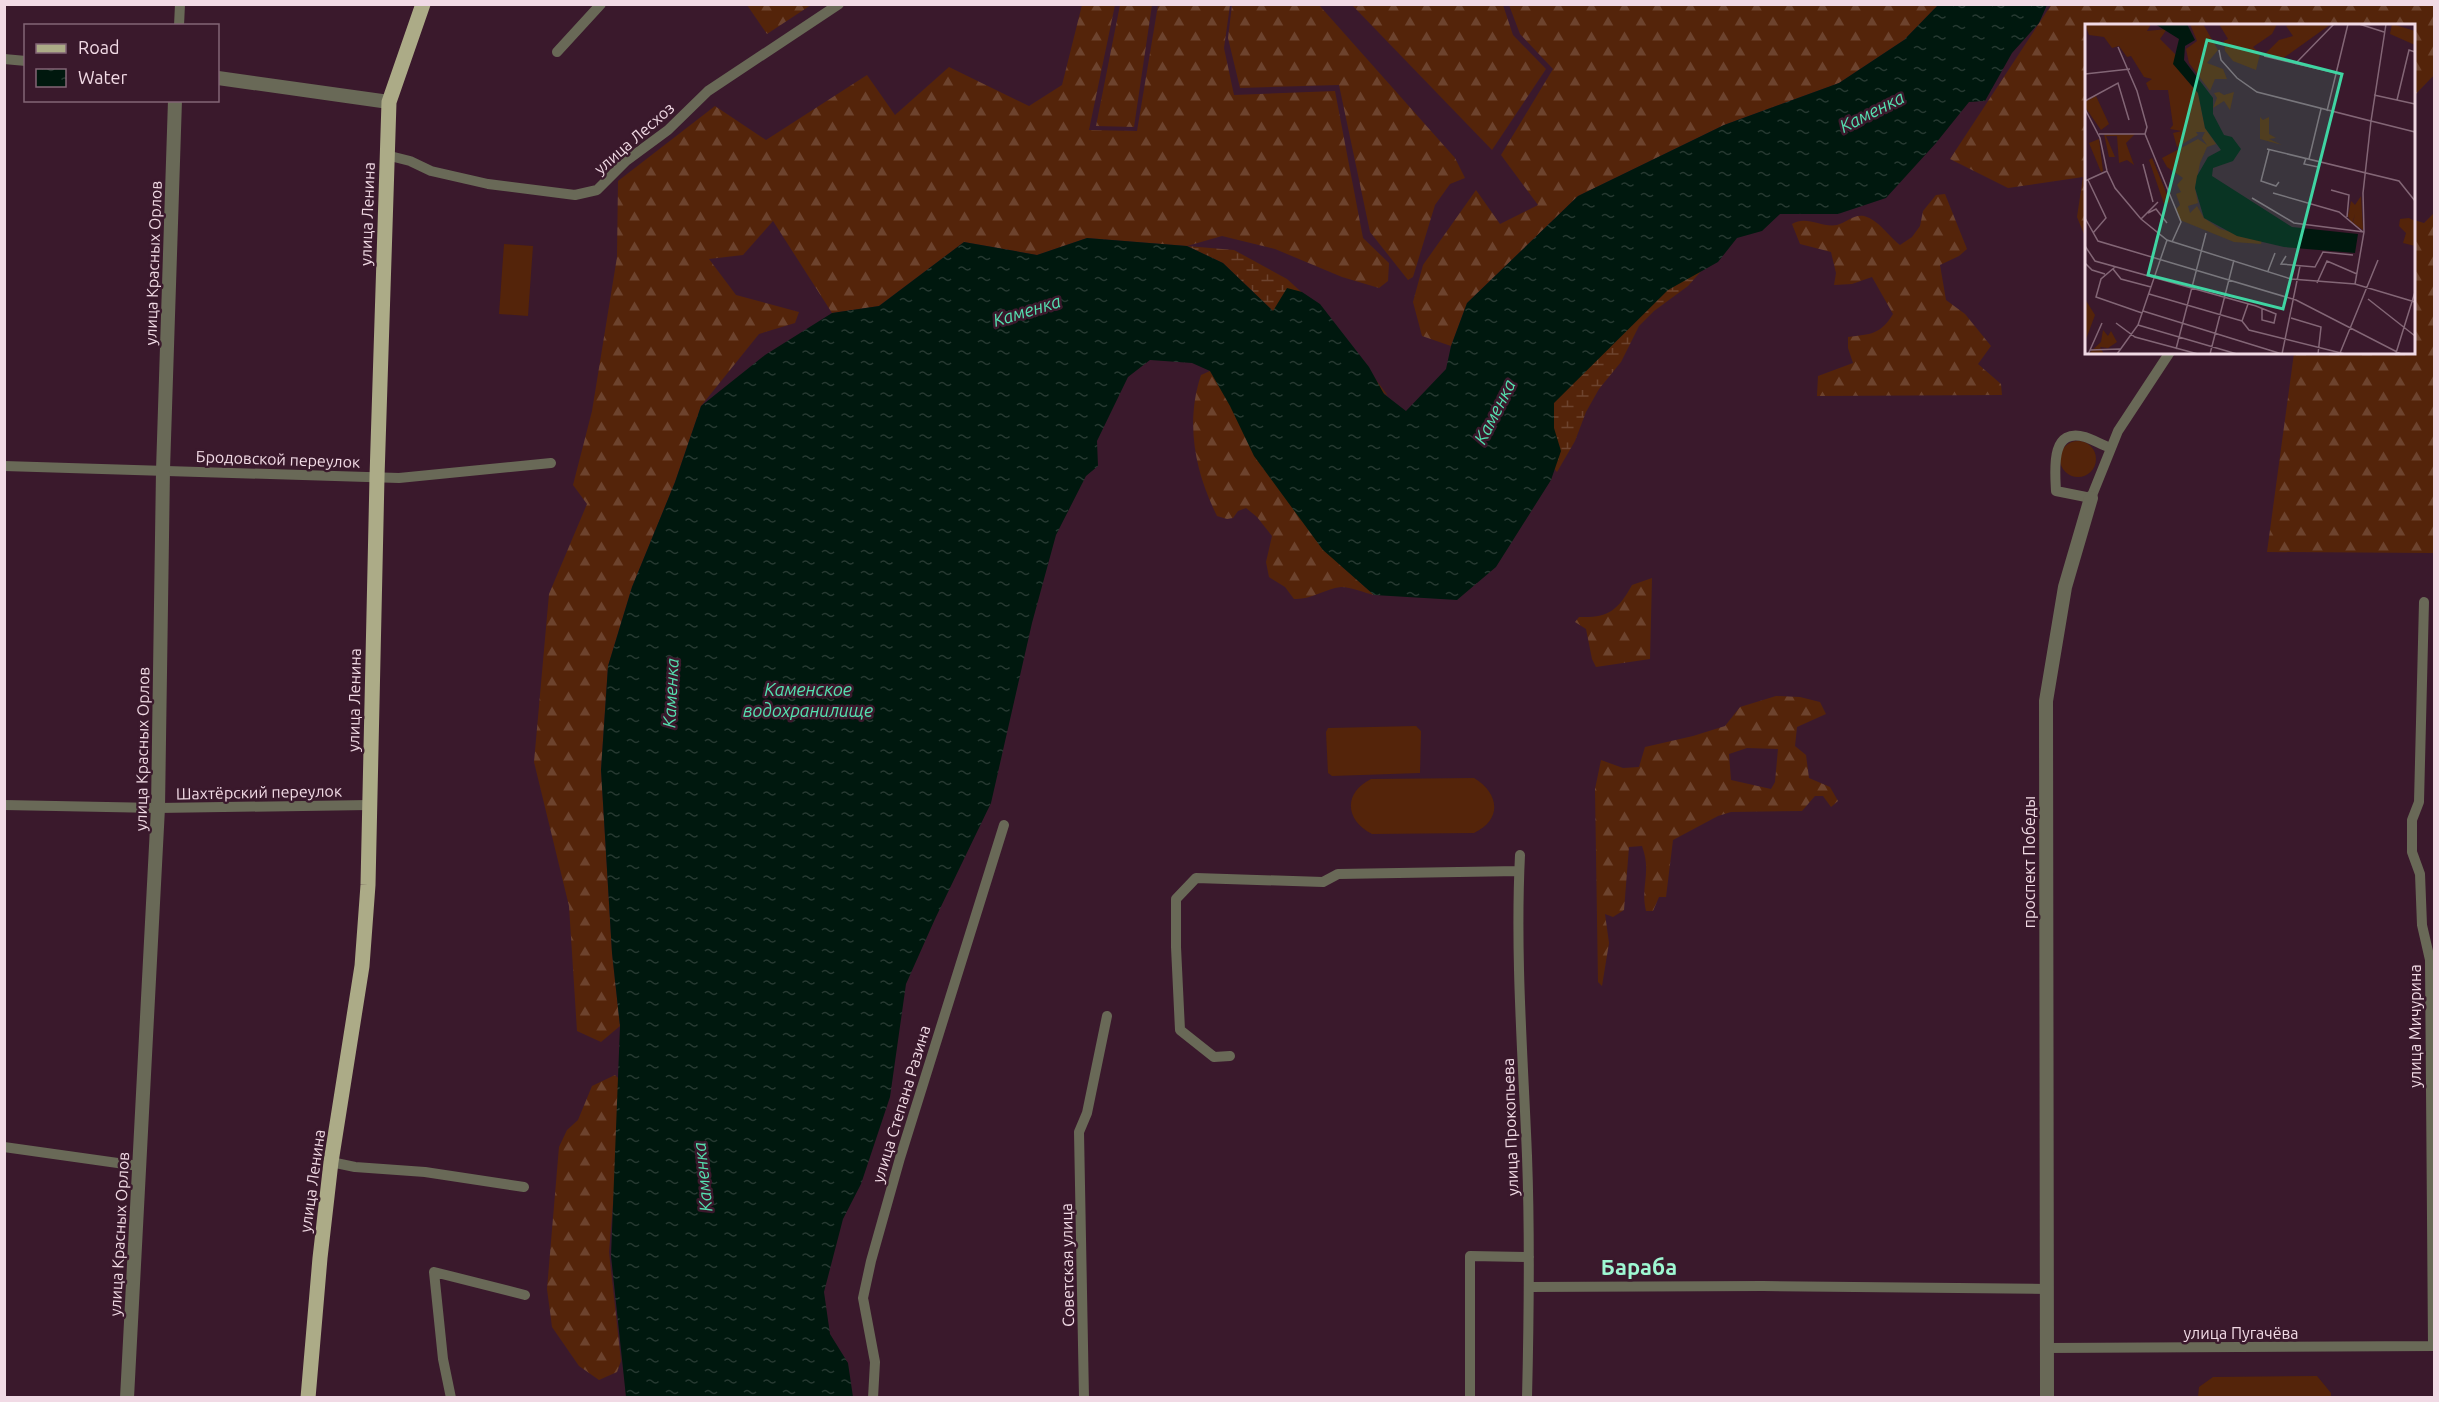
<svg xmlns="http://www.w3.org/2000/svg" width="2439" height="1402" font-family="Ubuntu,sans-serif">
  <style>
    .grass { fill: #54240a }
    .forest { fill: url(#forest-firs); fill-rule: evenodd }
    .wetland { fill: url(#wetland-marsh) }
    .water { fill: url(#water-ripples) }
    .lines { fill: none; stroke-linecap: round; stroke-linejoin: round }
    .minor { stroke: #696957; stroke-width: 10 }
    .tertiary { stroke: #696957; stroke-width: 14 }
    .primary { stroke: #acab87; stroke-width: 15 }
    .labels { text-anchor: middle; stroke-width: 5; stroke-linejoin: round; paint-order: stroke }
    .street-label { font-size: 16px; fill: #f1dae5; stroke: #3a192c }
    .water-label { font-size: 18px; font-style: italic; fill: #55e0af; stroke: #3a192c }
    .district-label { font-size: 22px; font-weight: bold; fill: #9ef7d2; stroke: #3a192c }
    .inset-road { fill: none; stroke: #836676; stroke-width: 1.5 }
    .view { fill: #3fd4a2; fill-opacity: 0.15; stroke: #3fd4a2; stroke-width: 3 }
    .inset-edge { fill: none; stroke: #f1dae5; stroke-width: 3 }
  </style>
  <defs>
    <pattern id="forest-firs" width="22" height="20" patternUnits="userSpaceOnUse" patternTransform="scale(1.5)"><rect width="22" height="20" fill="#54240a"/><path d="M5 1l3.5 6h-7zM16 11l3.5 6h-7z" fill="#6d432e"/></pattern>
    <pattern id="wetland-marsh" width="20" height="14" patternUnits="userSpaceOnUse" patternTransform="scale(1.5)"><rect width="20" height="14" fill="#54240a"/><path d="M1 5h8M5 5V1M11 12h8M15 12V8" fill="none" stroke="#6d432e"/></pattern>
    <pattern id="water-ripples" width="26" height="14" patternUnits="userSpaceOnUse" patternTransform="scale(1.5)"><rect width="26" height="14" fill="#00180e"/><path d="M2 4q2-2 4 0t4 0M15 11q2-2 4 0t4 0" fill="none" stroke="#263931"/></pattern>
  </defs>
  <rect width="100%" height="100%" fill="#3a192c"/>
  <path class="grass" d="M 504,244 L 533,246 L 528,316 L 499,314 Z
    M2060 459a18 18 0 1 1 36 0a18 18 0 1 1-36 0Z
    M 1416,726 L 1421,731 L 1420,773 L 1332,776 L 1328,773 L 1326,732 L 1328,728 Z
    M 1474,778 C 1499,793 1503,819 1474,833 L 1372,834 C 1345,820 1343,793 1371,779 Z
    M 2317,1376 L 2331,1393 L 2331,1397 L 2198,1397 L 2199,1387 L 2213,1377 Z"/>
  <path class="forest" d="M 747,5 L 811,5 L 767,34 Z
    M 1082,5 L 1115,5 L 1089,130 L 1137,131 L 1158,5 L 1230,5 L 1224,48 L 1234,95 L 1335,91 L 1363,238 L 1389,263 L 1388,281 L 1379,288 L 1342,277 L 1275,249 L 1222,236 L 1187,246 L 1087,238 L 1037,255 L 964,242 L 879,306 L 832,313 L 773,221 L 743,255 L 709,259 L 736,295 L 799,312 L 795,323 L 759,334 L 701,406 L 675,482 L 632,587 L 608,666 L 601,770 L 612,953 L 620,1026 L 601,1042 L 577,1031 L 569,906 L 534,762 L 549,594 L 587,504 L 573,485 L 592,411 L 617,257 L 618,181 L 715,106 L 766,140 L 867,75 L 895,115 L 949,67 L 1029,106 L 1062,85 Z
    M 1120,5 L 1152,5 L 1134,127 L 1096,126 Z
    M 1232,5 L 1319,5 L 1455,158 L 1465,178 L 1450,184 L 1435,205 L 1413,277 L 1408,280 L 1370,232 L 1339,85 L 1240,88 L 1228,38 Z
    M 1352,5 L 1503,5 L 1513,35 L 1546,69 L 1492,150 Z
    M 1509,5 L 1938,5 L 1904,40 L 1839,83 L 1724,125 L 1578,196 L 1467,303 L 1451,346 L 1422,336 L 1413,302 L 1423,265 L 1476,190 L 1500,224 L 1538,205 L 1501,155 L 1553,69 L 1520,34 Z
    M 2051,5 L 2434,5 L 2434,75 L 2414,96 L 2414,26 L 2086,26 L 2086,239 L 2077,217 L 2083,177 L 2008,188 L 1950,159 Z
    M 1945,194 L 1967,249 L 1959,256 L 1940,265 L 1946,300 L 1965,314 L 1991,346 L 1978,364 L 2001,384 L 2002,395 L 1817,396 L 1818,376 L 1853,363 L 1848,348 L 1848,337 C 1871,334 1880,335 1893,314 L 1872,277 L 1852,284 L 1834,285 L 1836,273 L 1831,252 L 1800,244 L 1792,224 C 1807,215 1821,228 1837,225 C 1846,223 1853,214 1864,216 C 1879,220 1888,236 1900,245 L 1912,237 L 1920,226 L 1923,211 L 1936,195 Z
    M 2434,213 L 2434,553 L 2267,552 L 2294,353 L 2414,352 L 2414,220 L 2424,223 Z
    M 1210,371 L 1323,549 L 1374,595 C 1365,593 1351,587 1341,587 C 1324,589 1311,600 1294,599 L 1285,587 L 1269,577 L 1266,562 L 1272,536 L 1257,517 L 1246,508 L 1238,511 L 1233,518 L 1227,519 L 1217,516 C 1195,472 1185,423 1201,375 Z
    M 1652,578 L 1650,659 L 1596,667 L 1592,659 L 1586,629 L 1575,622 L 1579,617 C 1609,618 1618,610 1632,585 Z
    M 1776,696 L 1800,697 L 1820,702 L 1826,714 L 1797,727 L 1795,746 L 1806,755 L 1809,778 L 1830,787 L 1838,801 L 1831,807 L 1823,796 L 1815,796 L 1802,811 L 1731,812 L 1718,816 L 1673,840 L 1666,897 L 1659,897 L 1653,911 L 1646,911 C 1640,886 1652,873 1642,846 L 1629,847 L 1624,910 L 1613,917 L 1605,914 L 1609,943 L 1602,986 L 1598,982 L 1595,789 L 1601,760 L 1623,768 L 1639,767 L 1645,747 L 1693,736 L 1725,726 L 1740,707 ZM 1747,748 L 1778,749 L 1775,782 L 1771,789 L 1731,780 L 1729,754 Z
    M 615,1075 L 623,1083 L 609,1252 L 621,1361 L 617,1372 L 599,1380 L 579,1366 L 552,1327 L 547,1289 L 559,1147 L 567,1130 L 578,1120 L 592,1086 Z"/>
  <path class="wetland" d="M 1187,246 L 1234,250 L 1287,279 L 1330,318 L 1388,396 L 1273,311 L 1223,263 Z
    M 1711,260 L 1688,286 L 1654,311 L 1639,326 L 1621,362 L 1599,389 L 1586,412 L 1575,441 L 1557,472 L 1552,466 L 1552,396 L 1655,293 Z"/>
  <path class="water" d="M 1938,5 L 2047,5 L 2039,23 L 2012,53 L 1985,101 L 1969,102 L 1936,143 L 1886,198 L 1838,214 L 1780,214 L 1762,231 L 1737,238 L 1718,262 L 1668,290 L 1554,403 L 1554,428 L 1561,451 L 1551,480 L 1496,567 L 1457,600 L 1374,595 L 1323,550 L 1254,456 L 1230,406 L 1210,371 L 1192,363 L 1150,360 L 1128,377 L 1097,441 L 1098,466 L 1086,476 L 1056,535 L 1032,623 L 991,803 L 935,919 L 906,984 L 890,1097 L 861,1184 L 843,1219 L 824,1292 L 830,1334 L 848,1363 L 853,1397 L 626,1397 L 611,1256 L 620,1026 L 612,953 L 601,770 L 608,666 L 632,587 L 675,482 L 701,406 L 765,355 L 832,313 L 879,306 L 964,242 L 1037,255 L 1087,238 L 1187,246 L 1223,263 L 1273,311 L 1287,288 L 1302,292 L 1320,304 L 1369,367 L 1384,394 L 1406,411 L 1446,369 L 1451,346 L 1467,303 L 1578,196 L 1724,125 L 1839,83 L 1904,40 Z"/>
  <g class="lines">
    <path class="minor" d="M 179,26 L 180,4
      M 557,52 L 601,4
      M 4,59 L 26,61
      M 386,155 L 410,161 L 431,171 L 488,184 L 575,195 L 597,190 L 626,161 L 668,130 L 708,91 L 839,4
      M 2111,448 C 2102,445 2094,440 2085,437 C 2050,427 2055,470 2056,491 L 2091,498 L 2118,431 L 2170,352
      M 4,466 L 399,478 L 551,463
      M 2424,602 L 2419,802 L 2412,820 L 2412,852 L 2420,874 L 2422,925 L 2430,960 L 2433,1346
      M 4,805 L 158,808 L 369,805
      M 1520,855 C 1515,956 1523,1056 1527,1156 C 1530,1236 1529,1317 1527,1398
      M 1230,1056 L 1214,1057 L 1180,1030 L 1176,947 L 1176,899 L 1196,878 L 1323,882 L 1338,874 L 1519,871
      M 4,1147 L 139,1166
      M 331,1162 L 355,1167 L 425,1172 L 524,1187
      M 1529,1287 L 1763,1286 L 2046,1289
      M 2046,1348 L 2434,1346
      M 451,1398 L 443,1359 L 434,1272 L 525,1295
      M 873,1398 L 875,1362 L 863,1298 L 871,1261 L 900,1158 L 1004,825
      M 1084,1398 L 1079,1132 L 1087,1113 L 1107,1016
      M 1470,1398 L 1470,1256 L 1529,1257"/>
    <path class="tertiary" d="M 218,78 L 389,102
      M 127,1398 L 158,808 L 163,470 L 175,100
      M 2047,1398 L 2046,701 L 2065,587 L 2091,498"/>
    <path class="primary" d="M 308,1398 L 320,1258 L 331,1162 L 362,966 L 368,885 L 377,477 L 389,102 L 423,4"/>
  </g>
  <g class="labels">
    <g class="street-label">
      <text transform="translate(634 138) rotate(-41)" y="6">улица Лесхоз</text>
      <text transform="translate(367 214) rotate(-88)" y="6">улица Ленина</text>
      <text transform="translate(153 263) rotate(-88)" y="6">улица Красных Орлов</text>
      <text transform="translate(278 459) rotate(2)" y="6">Бродовской переулок</text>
      <text transform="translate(354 700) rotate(-89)" y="6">улица Ленина</text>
      <text transform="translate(142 749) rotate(-89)" y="6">улица Красных Орлов</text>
      <text transform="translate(259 792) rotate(-1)" y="6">Шахтёрский переулок</text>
      <text transform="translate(2029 862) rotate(-90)" y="6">проспект Победы</text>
      <text transform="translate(2415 1026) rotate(-90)" y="6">улица Мичурина</text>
      <text transform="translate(901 1104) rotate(-73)" y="6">улица Степана Разина</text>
      <text transform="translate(1510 1127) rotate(-92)" y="6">улица Прокопьева</text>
      <text transform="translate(312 1181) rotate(-82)" y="6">улица Ленина</text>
      <text transform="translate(119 1234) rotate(-87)" y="6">улица Красных Орлов</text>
      <text transform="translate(1067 1265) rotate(-91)" y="6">Советская улица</text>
      <text x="2241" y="1339">улица Пугачёва</text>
    </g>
    <g class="water-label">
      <text transform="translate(1872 112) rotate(-27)" y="6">Каменка</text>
      <text transform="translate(1027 311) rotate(-17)" y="6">Каменка</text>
      <text transform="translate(1495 412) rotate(-63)" y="6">Каменка</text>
      <text x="808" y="696">Каменское<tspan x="808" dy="21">водохранилище</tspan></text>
      <text transform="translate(671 693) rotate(-87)" y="6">Каменка</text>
      <text transform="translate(703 1177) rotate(-96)" y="6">Каменка</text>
    </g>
    <g class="district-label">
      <text x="1639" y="1275">Бараба</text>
    </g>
  </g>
  <g transform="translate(2085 24)">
    <rect width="330" height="330" fill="#3a192c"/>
    <path d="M 276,172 L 278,206 L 268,199 L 270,190 L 267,200 L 263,192 L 266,177 L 270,181 Z" fill="#54240a"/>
    <path d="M 0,0 L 66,0 L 62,7 L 82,5 L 75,15 L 91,31 L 100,54 L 113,69 L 120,104 L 131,120 L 122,123 L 115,139 L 110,164 L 113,179 L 103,182 L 105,189 L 112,182 L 119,194 L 135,205 L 177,216 L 176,220 L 149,218 L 95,196 L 91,185 L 95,181 L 91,170 L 96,168 L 92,161 L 98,154 L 82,143 L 77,134 L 113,115 L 122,121 L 117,114 L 120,108 L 111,108 L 113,111 L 92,123 L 88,109 L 97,107 L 85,105 L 88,101 L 83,66 L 64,66 L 61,59 L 67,55 L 59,53 L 46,32 L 42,33 L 34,22 L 27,24 L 19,13 L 4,11 ZM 105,0 L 118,0 L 133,26 L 122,39 L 138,45 L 142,55 L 130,55 L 125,67 L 104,39 L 101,25 L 112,17 ZM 134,0 L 192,0 L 187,10 L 168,23 L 175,30 L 171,46 L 148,37 L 140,27 L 139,17 L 143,15 ZM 134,68 L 139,71 L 149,68 L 145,86 L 139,77 L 128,84 L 132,74 L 129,69 ZM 11,72 L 24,100 L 16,106 L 0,83 L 0,77 ZM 175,93 L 178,96 L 184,93 L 184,110 L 191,114 L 184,115 L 197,121 L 175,115 ZM 19,110 L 50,110 L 41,119 L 49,141 L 42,136 L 34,139 L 32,112 L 21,112 L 30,133 L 24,133 ZM 14,115 L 18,147 L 16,148 L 4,119 ZM 67,134 L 85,178 L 79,180 L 64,136 ZM 324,194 L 330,197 L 330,222 L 318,219 L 321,209 L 314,202 L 315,195 ZM 0,275 L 10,291 L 0,318 ZM 18,306 L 23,312 L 26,307 L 32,318 L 23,324 L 15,323 L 19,330 L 3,330 L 16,318 Z" fill="#54240a"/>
    <path d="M 204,0 L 246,0 L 197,35 L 179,31 L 194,16 L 208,12 L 201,2 ZM 307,0 L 330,7 L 330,21 L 305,10 Z" fill="#54240a"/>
    <path d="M 70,0 L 102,0 L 110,16 L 100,22 L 99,36 L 128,74 L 128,90 L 139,111 L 147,113 L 156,125 L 148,137 L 128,144 L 127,152 L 207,203 L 273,210 L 270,229 L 199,223 L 152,212 L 119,194 L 110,164 L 112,152 L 123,133 L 136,126 L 120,104 L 113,69 L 88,40 L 94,15 Z" fill="#00180e"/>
    <path class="inset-road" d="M 274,0 L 299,8M 33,23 L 52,67 L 62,103 L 60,110M 134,26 L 136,36 L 152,54 L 172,68 L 286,97 L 301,0M 179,32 L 251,49M 210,40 L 249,0M 0,50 L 45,45M 289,71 L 330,80M 312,76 L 324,26 L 330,28M 0,77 L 33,59 L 44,96M 0,85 L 15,114 L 22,147 L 30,164 L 56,195 L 82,216 L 206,255 L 270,260 L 330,278M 242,87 L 263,0M 14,110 L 60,110M 60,110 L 96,198 L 87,218M 182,125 L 314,157 L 330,177M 184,126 L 176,157 L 191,162 L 194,158M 221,134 L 219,140 L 233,143M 224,135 L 236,85M 58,140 L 68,178M 3,156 L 21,194 L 8,209M 0,157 L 22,147M 246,166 L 264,171 L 262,193M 188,169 L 254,188 L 278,208M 167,174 L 209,199 L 279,208M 63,189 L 71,185 L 82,199M 0,194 L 13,217 L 211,276 L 316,330M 56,195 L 73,178M 0,222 L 10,237 L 171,282 L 191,290 L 189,299 L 177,296 L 177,285M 201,232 L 196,240 L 230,243 L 238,228 L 268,231M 0,239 L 7,246 L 20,250M 30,243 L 16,255 L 11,273 L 57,289M 28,245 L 36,255 L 66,263M 183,247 L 190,229M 232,259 L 242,237 L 272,250M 270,260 L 279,208 L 278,169 L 286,97 L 330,108M 64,270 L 157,297M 283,275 L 330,312M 58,287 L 197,330 L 215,242M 206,294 L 236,303 L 233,330M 157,297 L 164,306 L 260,330M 157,297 L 163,280M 31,299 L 50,313 L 113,330M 53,301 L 152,330M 91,325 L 121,209M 5,326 L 17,299M 255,329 L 293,236M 311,329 L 330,268M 3,330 L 5,326 L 35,325M 32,330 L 53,301 L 82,216M 125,330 L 149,236"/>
    <path class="view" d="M 122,16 L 257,50 L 198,285 L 63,251 Z"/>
    <rect width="330" height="330" class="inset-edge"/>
  </g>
  <rect width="2439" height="1402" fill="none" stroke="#f1dae5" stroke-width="12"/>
  <rect x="24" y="24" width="195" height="78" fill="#3a192c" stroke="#836676" stroke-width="1.5"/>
  <rect x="36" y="44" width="30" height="9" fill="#acab87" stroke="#836676" stroke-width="1.5"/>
  <text x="78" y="54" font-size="18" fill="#f1dae5">Road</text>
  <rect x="36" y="69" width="30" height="18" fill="url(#water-ripples)" stroke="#836676" stroke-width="1.5"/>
  <text x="78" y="84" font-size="18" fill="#f1dae5">Water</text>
</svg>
